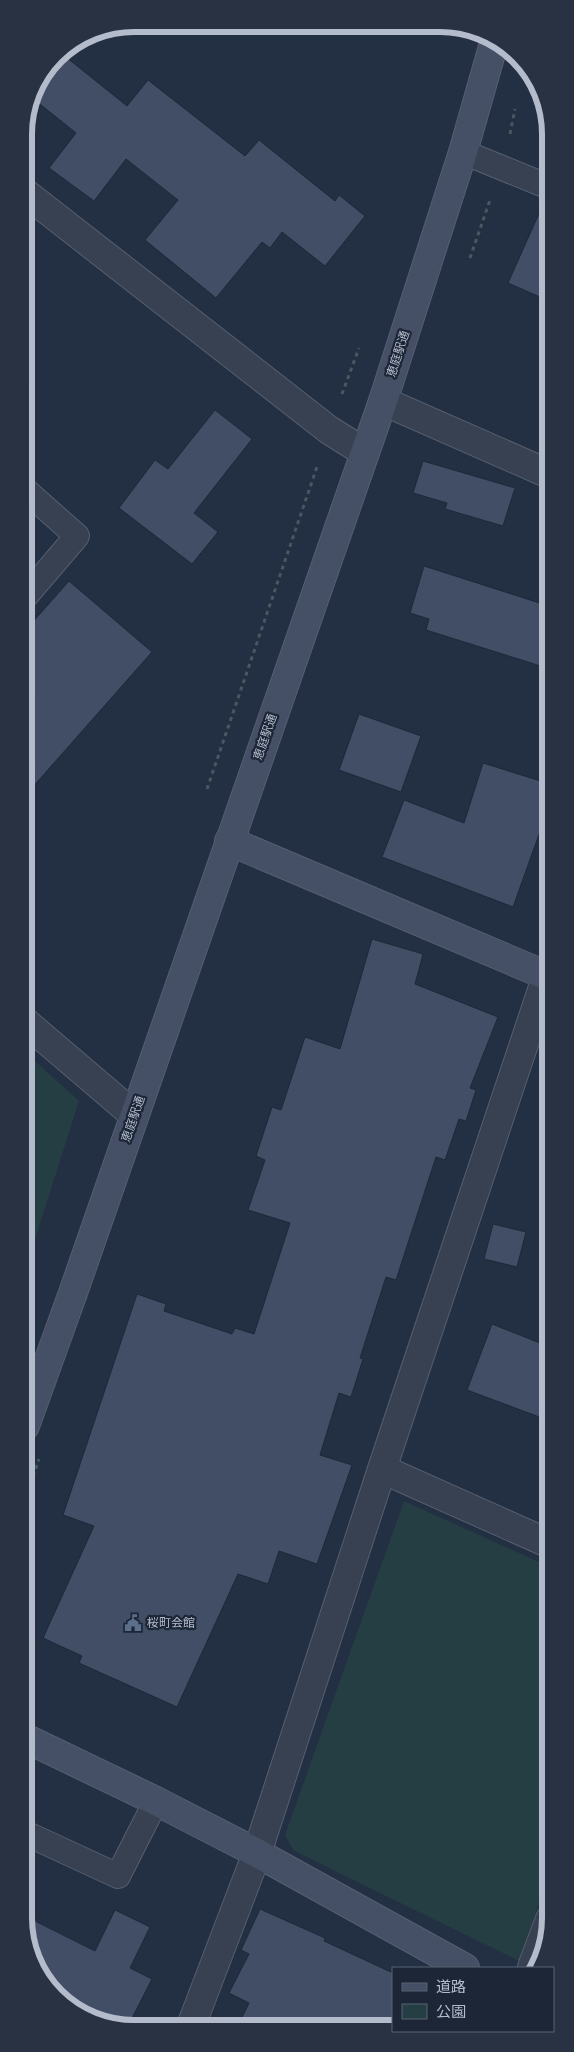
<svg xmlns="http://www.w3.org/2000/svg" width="574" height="2052" font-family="'Work Sans','Noto Sans JP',sans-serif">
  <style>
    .green { fill: #253e43 }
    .building { fill: #424e65; stroke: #1e2839 }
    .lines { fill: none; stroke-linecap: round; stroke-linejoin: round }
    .lane-casing { stroke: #555f6f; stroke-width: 26 }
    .street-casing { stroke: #555f6f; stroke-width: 30 }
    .secondary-casing { stroke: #555f6f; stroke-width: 30 }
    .path { stroke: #435b60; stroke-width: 3; stroke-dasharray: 4 4; stroke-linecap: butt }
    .lane { stroke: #384152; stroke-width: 24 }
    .street { stroke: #384152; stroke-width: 28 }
    .secondary { stroke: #454f65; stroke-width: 28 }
    .labels { text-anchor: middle; stroke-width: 4.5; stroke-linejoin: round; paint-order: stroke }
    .street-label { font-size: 12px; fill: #b4bccc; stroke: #1c2637 }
    .poi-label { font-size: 12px; fill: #b4bccc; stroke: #1c2637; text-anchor: start }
    .rim { fill: none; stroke: #b4bccc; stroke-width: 6 }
  </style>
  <rect width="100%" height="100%" fill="#232f42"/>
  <path class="green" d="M 24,1051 L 79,1101 L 24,1274 Z
    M 404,1501 L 550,1567 L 550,1872 L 519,1961 L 294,1851 L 285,1835 Z"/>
  <path class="building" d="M 61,53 L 127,106 L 148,80 L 245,156 L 259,140 L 335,201 L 339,195 L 365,216 L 325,266 L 282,232 L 270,248 L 262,242 L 216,298 L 145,240 L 178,200 L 126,159 L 94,201 L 49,168 L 76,133 L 31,97 L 56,56 Z
    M 545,200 L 549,200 L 549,301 L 508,283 Z
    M 215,410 L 252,439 L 194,513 L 218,532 L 192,564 L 119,508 L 155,460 L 168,469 Z
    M 423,461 L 515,488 L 503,526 L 445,509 L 447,503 L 413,493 Z
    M 424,566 L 549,606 L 550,669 L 426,630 L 429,619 L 410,613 Z
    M 69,581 L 152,652 L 24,797 L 24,632 Z
    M 359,714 L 421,736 L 401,792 L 339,770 Z
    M 483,763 L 550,784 L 550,804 L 513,907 L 382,857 L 404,800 L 464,823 Z
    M 372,939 L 423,954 L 415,984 L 498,1017 L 470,1088 L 476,1090 L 466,1121 L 459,1119 L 445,1160 L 436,1157 L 396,1280 L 386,1277 L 360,1358 L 363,1359 L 351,1397 L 339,1393 L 320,1455 L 352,1465 L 317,1564 L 279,1551 L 268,1584 L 238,1574 L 177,1707 L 79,1663 L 82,1656 L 43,1638 L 94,1526 L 63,1515 L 137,1294 L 166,1304 L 164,1311 L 232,1334 L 235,1328 L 254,1334 L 290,1223 L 248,1210 L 265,1160 L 256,1156 L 272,1107 L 281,1110 L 305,1037 L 340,1049 Z
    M 493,1224 L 526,1232 L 517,1267 L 484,1259 Z
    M 492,1324 L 550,1347 L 550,1421 L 467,1390 Z
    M 260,1909 L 325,1938 L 324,1941 L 393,1973 L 393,2027 L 238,2026 L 249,2003 L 229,1993 L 249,1954 L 241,1950 Z
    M 115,1910 L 150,1927 L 130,1968 L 152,1979 L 128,2026 L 112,2026 L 51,1991 L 25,1932 L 25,1916 L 95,1951 Z"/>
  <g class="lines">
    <g class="lane-casing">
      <path id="lane" d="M 463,152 L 549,187
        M 24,489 L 77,536 L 24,598
        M 25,1833 L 118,1876 L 156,1801"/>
    </g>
    <g class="street-casing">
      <path id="street" d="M 24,192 L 329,430 L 364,452
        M 383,401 L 549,474
        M 24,1021 L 134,1115
        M 382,1469 L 550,1544
        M 532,1967 L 550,1919
        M 191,2026 L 257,1853 L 382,1469 L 550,966"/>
    </g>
    <g class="secondary-casing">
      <path id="secondary" d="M 229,841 L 550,977
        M 25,1426 L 74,1290 L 383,401 L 463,152 L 494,43
        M 25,1738 L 156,1801 L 257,1853 L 465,1968"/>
    </g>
    <path class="path" d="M 510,134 L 515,109
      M 470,258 L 490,200
      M 342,394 L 359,348
      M 207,789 L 318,464
      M 25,1499 L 39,1459"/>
    <use href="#lane" class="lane"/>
    <use href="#street" class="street"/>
    <use href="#secondary" class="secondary"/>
  </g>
  <defs>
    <g id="civic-bare" transform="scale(1.35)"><path d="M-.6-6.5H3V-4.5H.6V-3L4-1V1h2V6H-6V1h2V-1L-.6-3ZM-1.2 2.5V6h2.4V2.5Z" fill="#5c6f8a" stroke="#1c2637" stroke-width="2.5" paint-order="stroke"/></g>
  </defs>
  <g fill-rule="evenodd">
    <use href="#civic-bare" x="133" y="1623"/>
  </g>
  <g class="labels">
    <g class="street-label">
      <text transform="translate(398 354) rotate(-72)" y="4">恵庭駅通</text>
      <text transform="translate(265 737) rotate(-71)" y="4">恵庭駅通</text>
      <text transform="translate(133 1119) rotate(-71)" y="4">恵庭駅通</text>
    </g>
    <g class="poi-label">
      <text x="147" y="1627">桜町会館</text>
    </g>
  </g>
  <path d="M0 0H574V2052H0ZM134 32H440A102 102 0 0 1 542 134V1918A102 102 0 0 1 440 2020H134A102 102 0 0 1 32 1918V134A102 102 0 0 1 134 32Z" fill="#283243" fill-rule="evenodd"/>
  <path class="rim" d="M134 32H440A102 102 0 0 1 542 134V1918A102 102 0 0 1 440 2020H134A102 102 0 0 1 32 1918V134A102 102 0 0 1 134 32Z"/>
  <rect x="392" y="1967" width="162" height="65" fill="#1c2637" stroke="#596273"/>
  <rect x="402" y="1983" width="25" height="8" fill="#454f65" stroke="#596273"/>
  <text x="436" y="1992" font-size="15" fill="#b4bccc">道路</text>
  <rect x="402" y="2004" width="25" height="15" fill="#253e43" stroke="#596273"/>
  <text x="436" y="2017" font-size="15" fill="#b4bccc">公園</text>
</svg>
